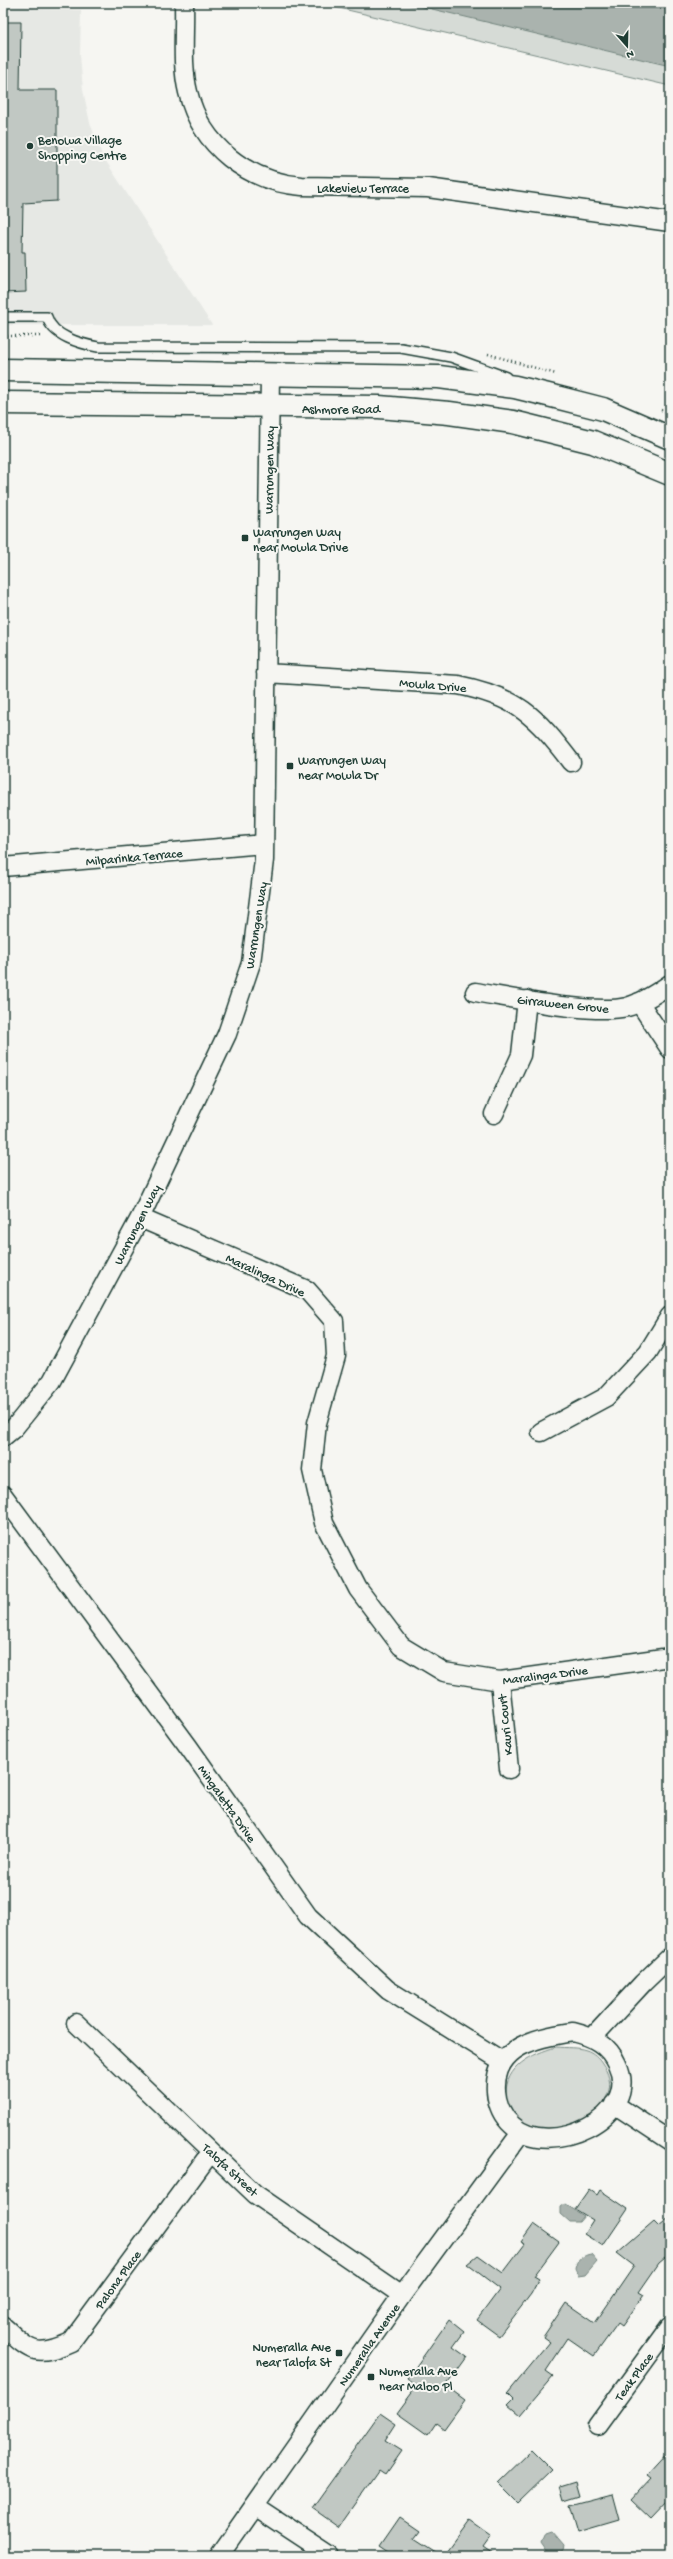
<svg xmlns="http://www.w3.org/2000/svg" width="673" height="2559" font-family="'Gochi Hand',sans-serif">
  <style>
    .built { fill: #e6e8e4 }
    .green { fill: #d6dbd6; stroke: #7a8c85 }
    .water { fill: #aab3ae; stroke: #72847d }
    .building { fill: #c1c8c3; stroke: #1f3d34 }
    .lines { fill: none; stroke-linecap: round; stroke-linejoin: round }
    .service-casing { stroke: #1f3d34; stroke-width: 12 }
    .minor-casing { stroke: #1f3d34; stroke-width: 21 }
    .primary-casing { stroke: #1f3d34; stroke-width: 25 }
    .path { stroke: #1f3d34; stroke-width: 2.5; stroke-dasharray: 1 3; stroke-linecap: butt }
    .service { stroke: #f6f6f2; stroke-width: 9 }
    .minor { stroke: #f6f6f2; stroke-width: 18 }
    .primary { stroke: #f6f6f2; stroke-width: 22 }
    .poi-dot { fill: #1f3d34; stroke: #f6f6f2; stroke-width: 1.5 }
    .labels { text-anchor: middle; stroke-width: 4; stroke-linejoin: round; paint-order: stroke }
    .poi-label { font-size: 13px; fill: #1f3d34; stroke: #f6f6f2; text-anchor: start }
    .street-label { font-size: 13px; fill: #1f3d34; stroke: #f6f6f2 }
  </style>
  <rect width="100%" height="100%" fill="#f6f6f2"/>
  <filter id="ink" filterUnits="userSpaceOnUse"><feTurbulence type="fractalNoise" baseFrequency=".025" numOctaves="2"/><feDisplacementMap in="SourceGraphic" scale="8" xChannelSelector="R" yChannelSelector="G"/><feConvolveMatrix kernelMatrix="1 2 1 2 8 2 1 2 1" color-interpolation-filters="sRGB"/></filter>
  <g filter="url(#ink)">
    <path class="built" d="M 3,3 L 20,3 L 36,9 L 81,10 L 80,55 L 83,90 L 90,123 L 102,155 L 212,325 L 3,325 Z"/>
    <path class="green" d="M 322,3 L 670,3 L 670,86 L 322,4 Z
      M 556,2047 C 566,2048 577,2047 586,2050 C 593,2052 599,2058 602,2063 C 634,2106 557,2145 521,2121 C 513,2115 507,2105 506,2095 C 505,2066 532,2054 556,2047 Z"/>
    <path class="water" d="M 400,3 L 670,3 L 670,66 L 428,8 Z
      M 565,2204 L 584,2216 L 579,2222 L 570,2222 L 561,2214 L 561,2207 Z
      M 591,2254 L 597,2261 L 585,2275 L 578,2276 L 575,2269 C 576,2261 583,2255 591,2254 Z
      M 551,2532 L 564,2547 L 563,2551 L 556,2556 L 550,2556 L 541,2543 L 545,2534 Z"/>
    <path class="building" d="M 3,22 L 21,22 L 20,90 L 57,90 L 57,201 L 23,203 L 22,252 L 25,252 L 26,292 L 4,293 Z
      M 589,2189 L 597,2195 L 600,2190 L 628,2209 L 603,2246 L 584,2234 L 593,2220 L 575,2209 Z
      M 670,2217 L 670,2254 L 659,2263 L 639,2292 L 644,2295 L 622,2326 L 618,2323 L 594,2356 L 568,2338 L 546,2371 L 553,2376 L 520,2415 L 508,2405 L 514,2399 L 508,2393 L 550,2342 L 543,2337 L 566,2303 L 595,2323 L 634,2266 L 617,2253 L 654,2221 L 659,2226 Z
      M 534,2224 L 559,2242 L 534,2276 L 539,2279 L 531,2294 L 499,2336 L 477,2320 L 500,2289 L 467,2264 L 478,2255 L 503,2273 L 525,2244 L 521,2242 Z
      M 449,2320 L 464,2332 L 453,2347 L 467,2357 L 446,2386 L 465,2400 L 444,2429 L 436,2423 L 428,2435 L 397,2413 L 417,2386 L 407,2379 Z
      M 380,2413 L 396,2424 L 385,2441 L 401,2451 L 385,2474 L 379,2470 L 339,2527 L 312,2508 Z
      M 532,2450 L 552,2470 L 518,2503 L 498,2483 Z
      M 670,2450 L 670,2499 L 650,2520 L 630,2501 L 651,2478 L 647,2475 Z
      M 576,2481 L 580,2495 L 564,2500 L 560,2486 Z
      M 612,2494 L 619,2520 L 578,2532 L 570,2505 Z
      M 400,2517 L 419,2530 L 413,2538 L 441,2556 L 395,2556 L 380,2546 Z
      M 469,2521 L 490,2536 L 482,2547 L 495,2556 L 443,2556 Z"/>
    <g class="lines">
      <g class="service-casing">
        <path id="service" d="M 3,317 L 47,317 C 52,336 81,344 98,347 L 401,348 L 451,357 L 506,377"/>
      </g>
      <g class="minor-casing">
        <path id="minor" d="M 184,3 C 185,32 181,64 188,92 C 201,146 248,182 302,186 L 428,188 L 670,222
          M 266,673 L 458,685 C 517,697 535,715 571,762
          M 3,867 L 264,844
          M 475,992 C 512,998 593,1015 627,1007 C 642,1003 657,993 670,984
          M 639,1002 L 670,1049
          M 494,1114 L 521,1055 L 527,1000
          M 140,1218 L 307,1290 L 334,1321 L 336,1356 L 317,1423 L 312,1470 L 324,1523 L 358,1589 L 401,1646 L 444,1672 L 500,1681 L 670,1657
          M 541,1432 L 606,1397 L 648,1352 L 670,1316
          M 3,1437 L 14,1428 L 52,1381 L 140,1218 L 227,1034 L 251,963 L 264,860 L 270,374
          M 3,1495 L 188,1746 L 308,1916 L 388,1990 L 502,2061
          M 500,1681 L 509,1769
          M 76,2023 L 255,2194 L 402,2295
          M 573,2032 C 593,2037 608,2044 617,2064 C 643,2117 548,2160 512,2125 C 502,2116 497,2104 496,2091 C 493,2046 538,2037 573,2032 Z
          M 593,2037 L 643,1983 L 670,1957
          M 614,2104 L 670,2141
          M 3,2326 C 31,2352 35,2358 71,2342 L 211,2152
          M 597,2426 L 670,2326
          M 254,2506 L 330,2556
          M 219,2556 L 402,2295 L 520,2134"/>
      </g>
      <g class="primary-casing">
        <path id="primary" d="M 3,370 L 439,377 L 515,387 L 548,395 L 603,409 L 670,438
          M 3,403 L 379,407 L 449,413 L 513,422 L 593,442 L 670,474"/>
      </g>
      <path class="path" d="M 3,336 L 41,336
        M 488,354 L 556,374
        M 661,410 L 670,413"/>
      <use href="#service" class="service"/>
      <use href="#minor" class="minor"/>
      <use href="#primary" class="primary"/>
    </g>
  </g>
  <g class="poi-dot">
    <circle cx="30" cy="146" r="4"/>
    <rect x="241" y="534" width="8" height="8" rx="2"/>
    <rect x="286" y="762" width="8" height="8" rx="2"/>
    <rect x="335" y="2349" width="8" height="8" rx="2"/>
    <rect x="367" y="2373" width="8" height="8" rx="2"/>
  </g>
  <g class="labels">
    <g class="poi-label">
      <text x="38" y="144">Benowa Village<tspan x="38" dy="15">Shopping Centre</tspan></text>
      <text x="253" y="536">Warrungen Way<tspan x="253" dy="15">near Mowla Drive</tspan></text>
      <text x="298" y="764">Warrungen Way<tspan x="298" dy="15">near Mowla Dr</tspan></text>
      <text x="331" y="2351" text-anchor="end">Numeralla Ave<tspan x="331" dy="15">near Talofa St</tspan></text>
      <text x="379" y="2375">Numeralla Ave<tspan x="379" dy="15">near Maloo Pl</tspan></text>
    </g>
    <g class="street-label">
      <text x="363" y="192">Lakeview Terrace</text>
      <text x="341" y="413">Ashmore Road</text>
      <text transform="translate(268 470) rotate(-89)" y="5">Warrungen Way</text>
      <text transform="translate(433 684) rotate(5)" y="5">Mowla Drive</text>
      <text transform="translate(134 856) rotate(-5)" y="5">Milparinka Terrace</text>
      <text transform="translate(255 925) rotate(-81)" y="5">Warrungen Way</text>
      <text transform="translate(563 1003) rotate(6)" y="5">Girraween Grove</text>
      <text transform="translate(136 1224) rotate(-63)" y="5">Warrungen Way</text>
      <text transform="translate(266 1274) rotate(25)" y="5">Maralinga Drive</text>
      <text transform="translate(545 1674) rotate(-7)" y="5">Maralinga Drive</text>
      <text transform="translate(504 1725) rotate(-96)" y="5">Kauri Court</text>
      <text transform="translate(228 1803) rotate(55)" y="5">Mingaletta Drive</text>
      <text transform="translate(231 2169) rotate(43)" y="5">Talofa Street</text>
      <text transform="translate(117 2279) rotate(-54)" y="5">Palona Place</text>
      <text transform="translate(368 2344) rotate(-55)" y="5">Numeralla Avenue</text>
      <text transform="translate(633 2376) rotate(-54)" y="5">Teak Place</text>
    </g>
  </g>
  <rect width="673" height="2559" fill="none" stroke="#f6f6f2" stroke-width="16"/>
  <rect x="8" y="8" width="657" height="2543" fill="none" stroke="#1f3d34" stroke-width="1.5" filter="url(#ink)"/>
  <g transform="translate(627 46) rotate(160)" stroke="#f6f6f2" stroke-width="3" paint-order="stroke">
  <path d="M0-3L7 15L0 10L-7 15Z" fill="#1f3d34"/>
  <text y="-6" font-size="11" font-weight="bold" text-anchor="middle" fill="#1f3d34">N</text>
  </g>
</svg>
